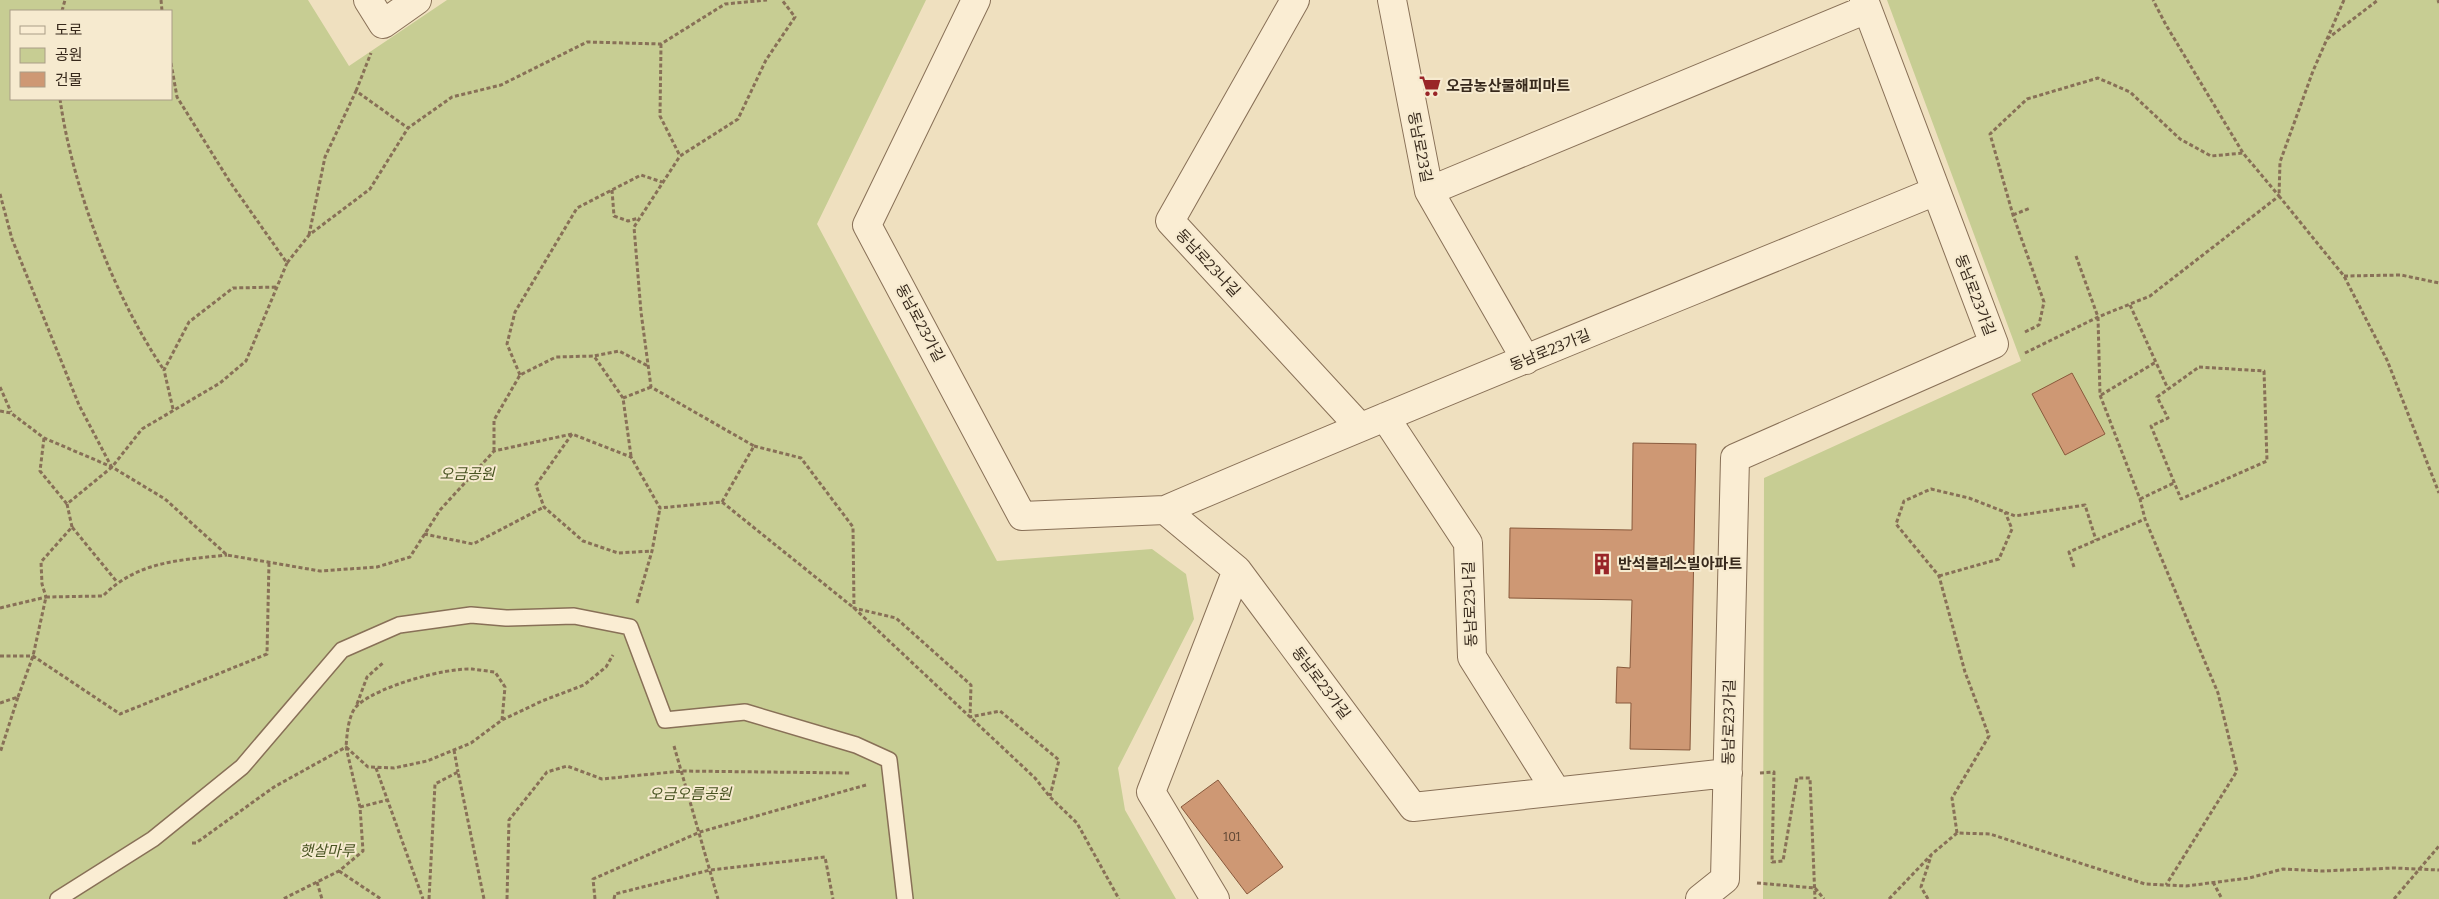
<svg xmlns="http://www.w3.org/2000/svg" width="2439" height="899" font-family="Bitter,'Noto Sans KR',serif">
  <style>
    .green { fill: #c7cd93; fill-rule: evenodd }
    .building { fill: #ce9874; stroke: #88593c }
    .lines { fill: none; stroke-linecap: round; stroke-linejoin: round }
    .service-casing { stroke: #887057; stroke-width: 18 }
    .minor-casing { stroke: #887057; stroke-width: 30 }
    .path { stroke: #887057; stroke-width: 3; stroke-dasharray: 4 2.5; stroke-linecap: butt }
    .service { stroke: #faedd3; stroke-width: 15 }
    .minor { stroke: #faedd3; stroke-width: 28 }
    .labels { text-anchor: middle; stroke-width: 4; stroke-linejoin: round; paint-order: stroke }
    .number-label { font-size: 12px; fill: #5d4532 }
    .poi-label { font-size: 15px; font-weight: bold; fill: #37291c; stroke: #f6eacf; text-anchor: start }
    .street-label { font-size: 15px; fill: #37291c; stroke: #f6eacf }
    .park-label { font-size: 15px; font-style: italic; fill: #495422; stroke: #f6eacf }
  </style>
  <rect width="100%" height="100%" fill="#efe0bf"/>
  <path class="green" d="M 0,0 L 308,0 L 349,66 L 447,0 L 926,0 L 817,224 L 997,561 L 1152,549 L 1186,574 L 1194,619 L 1118,768 L 1125,810 L 1176,899 L 0,899 ZM 11,11 L 171,11 L 171,99 L 11,99 Z
    M 1887,0 L 2439,0 L 2439,899 L 1763,899 L 1764,478 L 2021,361 Z"/>
  <path class="building" d="M 2072,373 L 2105,434 L 2065,455 L 2032,394 Z
    M 1633,443 L 1696,444 L 1690,750 L 1630,749 L 1631,703 L 1616,703 L 1617,667 L 1630,668 L 1632,600 L 1509,598 L 1510,528 L 1632,530 Z
    M 1218,780 L 1283,867 L 1247,894 L 1181,807 Z"/>
  <g class="lines">
    <g class="service-casing">
      <path id="service" d="M 58,899 L 153,839 L 242,767 L 342,650 L 399,625 L 471,615 L 506,618 L 574,616 L 630,627 L 665,720 L 745,712 L 856,745 L 889,760 L 905,899"/>
    </g>
    <g class="minor-casing">
      <path id="minor" d="M 368,0 L 383,24 L 417,0
        M 976,0 L 867,225 L 1022,516 L 1165,510 L 1237,570 L 1151,792 L 1215,899
        M 1295,0 L 1170,221 L 1359,426
        M 1392,0 L 1429,191 L 1526,360
        M 1429,191 L 1867,9
        M 1385,417 L 1468,543 L 1472,657 L 1556,791
        M 1165,510 C 1420,400 1679,297 1936,191
        M 1237,570 L 1413,807 L 1728,773
        M 1700,899 L 1725,879 L 1735,458 L 1994,344 L 1864,0"/>
    </g>
    <path class="path" d="M 161,0 L 162,11
      M 2344,0 L 2313,71 L 2280,162 L 2279,196 L 2344,276 L 2387,360 L 2439,493
      M 2438,0 L 2439,3
      M 62,11 L 65,0
      M 2327,39 L 2378,0
      M 661,44 L 660,116 L 680,156
      M 171,63 L 177,97 L 230,182 L 287,263 L 309,235 L 370,189 L 408,128 L 452,97 L 501,85 L 587,42 L 661,44 L 725,4 L 767,0
      M 356,91 L 371,53
      M 60,99 C 72,186 114,297 164,370
      M 612,190 L 614,216 L 628,221 L 639,218
      M 0,194 L 12,239 L 79,405 L 111,466
      M 2013,215 L 2030,208
      M 309,235 L 325,157 L 356,91 L 408,128
      M 2076,256 L 2098,317 L 2100,395 L 2140,499 L 2145,519 L 2218,693 L 2237,771 L 2166,885
      M 2344,276 L 2401,275 L 2439,283
      M 2130,305 L 2168,389
      M 2025,332 L 2039,325 L 2044,302 L 2013,215 L 1990,134 L 2027,99 L 2098,78 L 2130,92 L 2180,139 L 2211,156 L 2243,153
      M 2025,353 L 2098,317 L 2150,296 L 2279,196 L 2243,153 L 2166,25 L 2153,0
      M 2199,367 L 2264,371 L 2267,461 L 2181,499 L 2151,426 L 2168,418 L 2157,397 Z
      M 520,375 L 507,344 L 515,312 L 577,208 L 641,175 L 662,182
      M 0,387 L 11,412
      M 2101,395 L 2156,362
      M 623,398 L 651,387
      M 173,409 L 164,370 L 189,322 L 233,288 L 278,287
      M 0,411 L 11,413 L 44,438 L 112,467 L 165,499 L 227,555 L 320,571 L 377,567 L 410,557 L 440,510 L 494,451 L 572,434 L 631,457 L 660,508 L 722,502 L 854,608 L 1035,778 L 1050,797 L 1077,823 L 1119,899
      M 572,434 L 536,485 L 544,507 L 583,541 L 618,553 L 652,551
      M 44,438 L 40,471 L 67,504
      M 754,446 L 801,458 L 853,527 L 854,608 L 896,618 L 971,685 L 970,717 L 1000,711 L 1059,760 L 1050,796
      M 494,451 L 494,420 L 520,375 L 556,357 L 594,356
      M 631,456 L 623,398 L 594,356 L 619,351 L 648,366
      M 2140,499 L 2174,483
      M 722,502 L 754,446 L 651,387 L 641,312 L 634,227 L 680,156 L 738,119 L 766,60 L 795,17 L 782,0
      M 72,527 L 67,504 L 112,467 L 142,429 L 220,383 L 246,361 L 287,263
      M 424,534 L 473,544 L 544,507
      M 2074,567 L 2069,552 L 2145,519
      M 1939,576 L 1999,559 L 2012,529 L 2005,512
      M 637,603 L 652,551 L 660,508
      M 0,608 L 46,597 L 42,584 L 41,562 L 72,527 L 117,582
      M 0,656 L 33,656 L 120,714 L 267,654 L 269,562
      M 18,697 L 33,656 L 46,597 L 103,596 C 137,561 181,560 227,555
      M 0,703 L 18,697 L 0,753
      M 357,704 L 367,677 L 384,662
      M 502,720 L 505,687 L 495,672 C 487,671 479,670 472,669 C 444,668 380,686 359,704 C 348,712 347,735 346,747 L 368,767 L 394,768 L 427,761 L 471,743 L 502,720 L 542,701 L 584,685 L 606,667 L 613,655
      M 674,746 L 718,899
      M 454,750 L 458,772
      M 376,768 L 423,899
      M 1760,773 L 1774,772 L 1772,862 L 1783,861 L 1797,778 L 1810,778 L 1815,899
      M 360,807 L 387,800
      M 1957,833 L 1952,798 L 1989,736 L 1965,672 L 1939,576 L 1896,524 L 1904,501 L 1931,489 L 1969,498 L 2015,516 L 2085,505 L 2096,540
      M 192,843 L 196,843 L 274,787 L 346,747 L 360,807 L 363,851 L 339,871 L 283,899
      M 339,871 L 381,899
      M 317,882 L 322,899
      M 2213,882 L 2222,899
      M 1757,883 L 1815,888 L 1824,899
      M 429,899 L 435,784 L 458,772 L 484,899
      M 507,899 L 509,820 L 547,772 L 567,766 L 602,779 L 682,771 L 850,773
      M 595,899 L 593,879 L 700,832 L 866,785
      M 614,899 L 615,894 L 710,870 L 825,857 L 833,899
      M 1889,899 L 1932,854 L 1957,833 L 1990,834 L 2145,884 L 2186,886 L 2249,878 L 2283,869 L 2322,871 L 2394,868 L 2439,870
      M 1928,899 L 1921,887 L 1931,856
      M 2394,899 L 2439,846"/>
    <use href="#service" class="service"/>
    <use href="#minor" class="minor"/>
  </g>
  <defs>
    <g id="supermarket-bare" transform="scale(1.725)"><path d="M-6-5.5h2.5l.6 2H6L4.5 2H-2.5L-4.4-4H-6ZM-1.5 3.2a1.3 1.3 0 1 0 .1 0ZM3 3.2a1.3 1.3 0 1 0 .1 0Z" fill="#992528" stroke="#f6eacf" stroke-width="2.5" paint-order="stroke"/></g>
    <g id="building-bare" transform="scale(1.725)"><path d="M-4-6H4V6H1V3H-1V6H-4ZM-2.5-4.3h1.7v1.8h-1.7ZM.8-4.3h1.7v1.8H.8ZM-2.5-1h1.7V.8h-1.7ZM.8-1h1.7V.8H.8Z" fill="#992528" stroke="#f6eacf" stroke-width="2.5" paint-order="stroke"/></g>
  </defs>
  <g fill-rule="evenodd">
    <use href="#supermarket-bare" x="1430" y="86"/>
    <use href="#building-bare" x="1602" y="564"/>
  </g>
  <g class="labels">
    <g class="number-label">
      <text x="1232" y="841">101</text>
    </g>
    <g class="poi-label">
      <text x="1446" y="91">오금농산물해피마트</text>
      <text x="1618" y="569">반석블레스빌아파트</text>
    </g>
    <g class="street-label">
      <text transform="translate(1420 147) rotate(79)" y="5">동남로23길</text>
      <text transform="translate(1208 263) rotate(47)" y="5">동남로23나길</text>
      <text transform="translate(1975 295) rotate(69)" y="5">동남로23가길</text>
      <text transform="translate(920 323) rotate(62)" y="5">동남로23가길</text>
      <text transform="translate(1550 350) rotate(-22)" y="5">동남로23가길</text>
      <text transform="translate(1470 604) rotate(-92)" y="5">동남로23나길</text>
      <text transform="translate(1321 683) rotate(53)" y="5">동남로23가길</text>
      <text transform="translate(1729 722) rotate(-89)" y="5">동남로23가길</text>
    </g>
    <g class="park-label">
      <text x="467" y="479">오금공원</text>
      <text x="690" y="799">오금오름공원</text>
      <text x="327" y="856">햇살마루</text>
    </g>
  </g>
  <rect x="10" y="10" width="162" height="90" fill="#f6eacf" stroke="#aa9d87"/>
  <rect x="20" y="26" width="25" height="8" fill="#faedd3" stroke="#aa9d87"/>
  <text x="55" y="35" font-size="15" fill="#37291c">도로</text>
  <rect x="20" y="48" width="25" height="15" fill="#c7cd93" stroke="#aa9d87"/>
  <text x="55" y="60" font-size="15" fill="#37291c">공원</text>
  <rect x="20" y="72" width="25" height="15" fill="#ce9874" stroke="#aa9d87"/>
  <text x="55" y="85" font-size="15" fill="#37291c">건물</text>
</svg>
